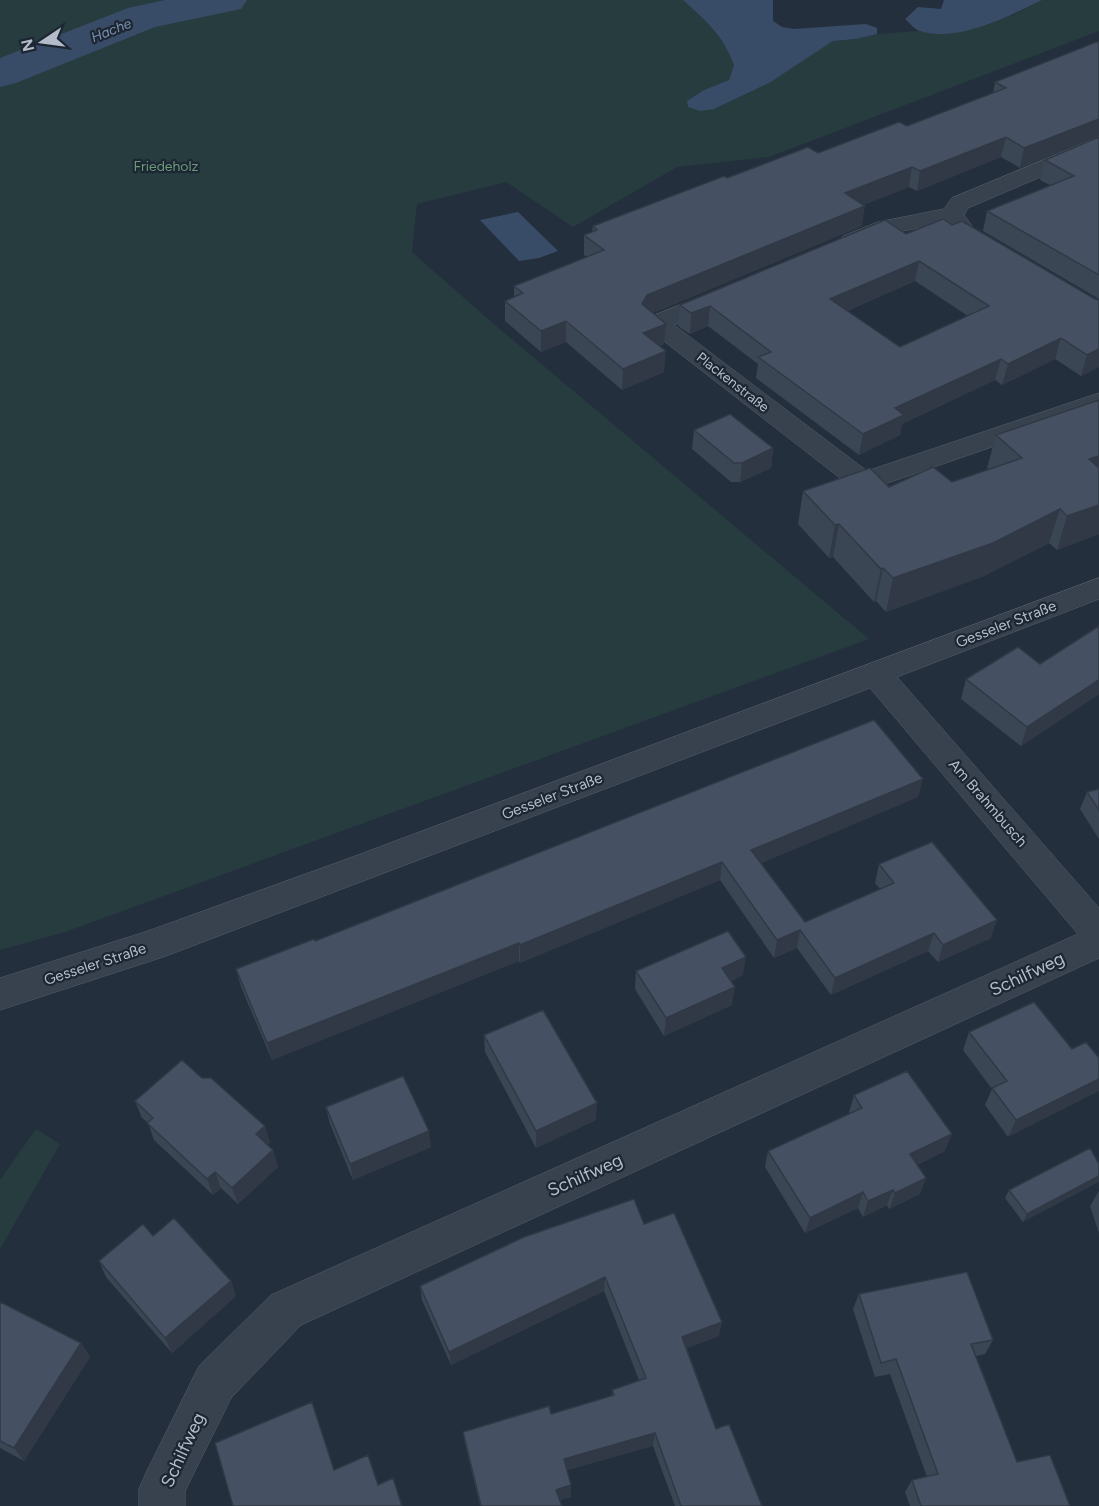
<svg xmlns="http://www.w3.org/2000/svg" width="1099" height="1506" font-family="Figtree,sans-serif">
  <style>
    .green { fill: #263c3f }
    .water { fill: #394c67 }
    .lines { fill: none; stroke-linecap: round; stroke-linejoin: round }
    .river { fill: #394c67; fill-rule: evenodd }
    .minor-casing { stroke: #565f6c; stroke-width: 1 }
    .minor { fill: #38414e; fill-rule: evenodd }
    .wall { fill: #3b4654; fill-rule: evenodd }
    .shaded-wall { fill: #303945 }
    .building { fill: #455162; stroke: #303945; stroke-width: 1.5; fill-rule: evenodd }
    .labels { text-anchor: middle; stroke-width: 4.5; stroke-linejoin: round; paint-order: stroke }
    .far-water-label { font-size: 14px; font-style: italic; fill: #7c92b1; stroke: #1d2633 }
    .far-park-label { font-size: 14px; fill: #6b9a76; stroke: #1d2633 }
    .far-street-label { font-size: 14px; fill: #b4bcc9; stroke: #1d2633 }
    .street-label { font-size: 15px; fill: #b4bcc9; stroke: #1d2633 }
    .near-street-label { font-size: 18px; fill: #b4bcc9; stroke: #1d2633 }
  </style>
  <rect width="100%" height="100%" fill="#242f3e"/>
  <path class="green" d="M 0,0 L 683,0 C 706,20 723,36 734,65 L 729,80 L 704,90 L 714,109 L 768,83 L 833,41 L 856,39 L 877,34 L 918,31 L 955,33 L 1011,16 L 1042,0 L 1099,0 L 1099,31 L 769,157 L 677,167 L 573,227 L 506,182 L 417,204 L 412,252 L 496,326 L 869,639 L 65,932 L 0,950 Z
    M 36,1129 L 60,1144 L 0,1249 L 0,1180 Z"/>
  <path class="water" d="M 683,0 L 773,0 L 773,21 L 782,27 L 794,29 L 866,24 L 877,28 L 877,34 L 856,39 L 833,41 L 769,83 L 714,109 L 700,111 L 688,107 L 687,101 L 704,90 L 729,80 L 734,65 C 722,34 707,22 683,0 Z
    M 944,0 L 1042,0 C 1010,16 956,43 920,31 C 915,30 910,23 905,19 L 918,7 L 941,9 Z
    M 518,212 L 558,251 L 539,258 L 519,261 L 480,220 Z"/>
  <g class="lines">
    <path class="river" d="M 165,0 L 247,0 L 241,9 L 155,27 L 16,83 L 0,87 L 0,58 L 128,8 Z"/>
    <g class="minor-casing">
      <path id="minor" d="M 1099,137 L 1099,152 L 968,208 L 964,215 L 977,233 L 973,238 L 965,240 L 957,238 L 946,223 L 892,233 L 851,248 L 843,246 L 839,241 L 843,236 L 878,222 L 944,209 L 952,198 Z
        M 720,289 L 729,291 L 732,296 L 729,301 L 674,325 L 867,471 L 1099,393 L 1099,410 L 873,488 L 863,491 L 853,488 L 647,328 L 643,323 L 647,318 Z
        M 1099,578 L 1099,599 L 897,677 L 1099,908 L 1099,958 L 301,1325 L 231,1398 L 185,1491 L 185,1506 L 139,1506 L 139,1489 L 146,1473 L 199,1366 L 271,1295 L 1078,934 L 870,688 L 166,956 L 0,1010 L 0,978 L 148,931 L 358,855 Z"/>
    </g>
    <use href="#minor" class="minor"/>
  </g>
  <path class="wall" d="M 1099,41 L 1099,136 L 1020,168 L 1001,157 L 917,191 L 909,187 L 863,205 L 862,226 L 653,313 L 666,324 L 664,344 L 660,346 L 664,372 L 622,390 L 566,342 L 541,352 L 505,321 L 505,301 L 514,297 L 514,286 L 587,257 L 584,255 L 584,235 L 592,232 L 593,226 L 727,178 L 818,153 L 907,126 L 993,93 L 995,82 Z
    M 1099,137 L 1099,299 L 983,231 L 987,211 L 1050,185 L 1040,180 L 1045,160 Z
    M 952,225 L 1095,299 L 1099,300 L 1099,367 L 1081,376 L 1055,359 L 1002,385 L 995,380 L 902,424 L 900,435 L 859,455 L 756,378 L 758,364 L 708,326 L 690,334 L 678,326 L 680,305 L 906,234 ZM 915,281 L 968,316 L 900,347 L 847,311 Z
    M 1099,400 L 1099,534 L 1057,550 L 1049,543 L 984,576 L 886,612 L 876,601 L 874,602 L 833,557 L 829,558 L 798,524 L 803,491 L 889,487 L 952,482 L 989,470 L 987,468 L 996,435 Z
    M 694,430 L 773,448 L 771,468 L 740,482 L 731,482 L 692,449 Z
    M 1099,626 L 1099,694 L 1021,746 L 961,699 L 966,679 L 1040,664 Z
    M 1099,789 L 1099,839 L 1080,809 L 1087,792 Z
    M 918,797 L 761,863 L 805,922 L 880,889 L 875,883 L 879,864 L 991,938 L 938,962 L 928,951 L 831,995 L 797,948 L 774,958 L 720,880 L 520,963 L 519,961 L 272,1060 L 241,987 L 236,969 L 315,941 Z
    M 636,971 L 743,975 L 731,981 L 732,1005 L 664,1036 L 635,989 Z
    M 969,1032 L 1072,1049 L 1008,1137 L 985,1105 L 992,1089 L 963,1050 Z
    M 484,1035 L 596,1120 L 536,1148 L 485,1052 Z
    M 202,1078 L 265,1126 L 270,1143 L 267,1145 L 273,1150 L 278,1167 L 238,1204 L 221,1188 L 213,1195 L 154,1140 L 148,1123 L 142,1118 L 135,1101 Z
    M 854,1095 L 945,1151 L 917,1165 L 920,1194 L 889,1209 L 887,1205 L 863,1217 L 858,1208 L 805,1233 L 765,1167 L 768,1151 L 850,1114 L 849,1112 Z
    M 326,1107 L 431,1147 L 353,1180 L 330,1124 Z
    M 1099,1164 L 1023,1222 L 1005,1198 L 1009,1190 Z
    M 1099,1191 L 1099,1233 L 1090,1206 Z
    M 644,1224 L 719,1336 L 687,1348 L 716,1429 L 762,1506 L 675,1506 L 653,1446 L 567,1470 L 571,1485 L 571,1497 L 560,1500 L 562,1506 L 480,1506 L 465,1444 L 463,1432 L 551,1414 L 612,1396 L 612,1390 L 639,1380 L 604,1291 L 451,1365 L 422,1300 L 420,1286 Z
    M 153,1236 L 231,1281 L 236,1296 L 172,1353 L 106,1277 L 99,1261 Z
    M 859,1294 L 993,1340 L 985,1354 L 976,1356 L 1017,1462 L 1070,1506 L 910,1506 L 905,1492 L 912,1480 L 927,1477 L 890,1374 L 875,1377 L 853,1309 Z
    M 0,1302 L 81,1343 L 90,1357 L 24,1461 L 0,1448 Z"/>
  <path class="shaded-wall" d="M 1099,119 L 1099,136 L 1020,168 L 1024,148 Z
    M 1006,137 L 1001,157 L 917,191 L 920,171 Z
    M 912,167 L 909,187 L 842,213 L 845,193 Z
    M 865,206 L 862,226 L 646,316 L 642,304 L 647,295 Z
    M 919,261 L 915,281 L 827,319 L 830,299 Z
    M 710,306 L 708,326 L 690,334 L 691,313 Z
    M 566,321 L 566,342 L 541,352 L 541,331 Z
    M 666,324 L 664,344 L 642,354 L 643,333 Z
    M 1061,338 L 1055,359 L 1002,385 L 1008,364 Z
    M 1099,349 L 1099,367 L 1081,376 L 1087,355 Z
    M 666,351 L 664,372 L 622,390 L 623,369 Z
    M 1001,359 L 995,380 L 902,424 L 900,435 L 859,455 L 863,434 L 895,408 Z
    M 773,448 L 771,468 L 740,482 L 742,463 Z
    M 1099,456 L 1099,485 L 1089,459 Z
    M 1099,505 L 1099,534 L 1057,550 L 1067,516 Z
    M 1060,509 L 1049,543 L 984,576 L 886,612 L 893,578 Z
    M 839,524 L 833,557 L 829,558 L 835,525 Z
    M 883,568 L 876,601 L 874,602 L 881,569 Z
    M 1099,680 L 1099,694 L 1021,746 L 1027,727 Z
    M 923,779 L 918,797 L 748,869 L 751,850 Z
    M 722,862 L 720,880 L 520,963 L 520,945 Z
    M 997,920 L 991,938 L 938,962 L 943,945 Z
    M 800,930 L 797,948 L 774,958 L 777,940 Z
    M 934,933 L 928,951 L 831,995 L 835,978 Z
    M 519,943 L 519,961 L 272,1060 L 267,1043 Z
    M 746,957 L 743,975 L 719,986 L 722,968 Z
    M 735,987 L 732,1005 L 664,1036 L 666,1018 Z
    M 1099,1079 L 1099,1091 L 1008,1137 L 1016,1120 Z
    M 597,1103 L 596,1120 L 536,1148 L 536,1131 Z
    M 265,1126 L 270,1143 L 261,1151 L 256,1134 Z
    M 429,1131 L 431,1147 L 353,1180 L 350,1164 Z
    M 952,1134 L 945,1151 L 904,1171 L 910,1154 Z
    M 273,1150 L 278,1167 L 238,1204 L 232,1188 Z
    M 215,1172 L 221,1188 L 213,1195 L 207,1179 Z
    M 1099,1176 L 1099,1182 L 1023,1222 L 1027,1214 Z
    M 926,1178 L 920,1194 L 889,1209 L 895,1193 Z
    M 893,1190 L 887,1205 L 863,1217 L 868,1201 Z
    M 863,1192 L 858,1208 L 805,1233 L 810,1218 Z
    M 605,1277 L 604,1291 L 451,1365 L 449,1352 Z
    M 231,1281 L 236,1296 L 172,1353 L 165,1338 Z
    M 722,1322 L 719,1336 L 680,1351 L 682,1337 Z
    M 81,1343 L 90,1357 L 24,1461 L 14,1448 Z
    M 655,1433 L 653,1446 L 563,1471 L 564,1459 Z
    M 571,1485 L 571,1497 L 556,1501 L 556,1490 Z"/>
  <path class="building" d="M 1099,41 L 1099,119 L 1024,148 L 1006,137 L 920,171 L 912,167 L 845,193 L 865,206 L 647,295 L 642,304 L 666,324 L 643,333 L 666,351 L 623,369 L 566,321 L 541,331 L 505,301 L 523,293 L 514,286 L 604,250 L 584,235 L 597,230 L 593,226 L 724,176 L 727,178 L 808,147 L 818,153 L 899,122 L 907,126 L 1006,88 L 995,82 Z
    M 1099,137 L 1099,275 L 987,211 L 1074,176 L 1045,160 Z
    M 943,219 L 952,225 L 962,221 L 1095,299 L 1099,300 L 1099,349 L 1087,355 L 1061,338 L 1008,364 L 1001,359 L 895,408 L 904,415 L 863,434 L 758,357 L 771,352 L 710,306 L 691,313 L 680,305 L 885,220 L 906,234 ZM 919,261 L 989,306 L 900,347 L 830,299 Z
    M 1099,400 L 1099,456 L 1089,459 L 1099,468 L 1099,505 L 1067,516 L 1060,509 L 993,543 L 893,578 L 883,568 L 881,569 L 839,524 L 835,525 L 803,491 L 870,468 L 889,487 L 933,467 L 952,482 L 1022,458 L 996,435 Z
    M 730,414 L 773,448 L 742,463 L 734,463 L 694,430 Z
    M 1099,626 L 1099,680 L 1027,727 L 966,679 L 1018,647 L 1040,664 Z
    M 874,720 L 923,779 L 751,850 L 805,922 L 894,883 L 879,864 L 932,842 L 997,920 L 943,945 L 934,933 L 835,978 L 800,930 L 777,940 L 722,862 L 520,945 L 519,943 L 267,1043 L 236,969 L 314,939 L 315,941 Z
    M 1099,789 L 1099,810 L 1087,792 Z
    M 728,931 L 746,957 L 722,968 L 735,987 L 666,1018 L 636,971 Z
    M 1034,1002 L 1072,1049 L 1086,1042 L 1099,1058 L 1099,1079 L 1016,1120 L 992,1088 L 1007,1081 L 969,1032 Z
    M 543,1010 L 597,1103 L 536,1131 L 484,1035 Z
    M 182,1060 L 202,1078 L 211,1078 L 265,1126 L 256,1134 L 273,1150 L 232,1188 L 215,1172 L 207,1179 L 147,1123 L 153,1118 L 135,1101 Z
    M 907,1071 L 952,1134 L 910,1154 L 926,1178 L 895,1193 L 893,1190 L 868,1201 L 863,1192 L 810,1218 L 768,1151 L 862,1108 L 854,1095 Z
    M 403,1076 L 429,1131 L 350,1164 L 326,1107 Z
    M 1090,1148 L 1099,1164 L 1099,1176 L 1027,1214 L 1009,1190 Z
    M 634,1199 L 644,1224 L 674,1213 L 722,1322 L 682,1337 L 716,1429 L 729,1424 L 762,1506 L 681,1506 L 655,1433 L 564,1459 L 571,1485 L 556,1490 L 562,1506 L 481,1506 L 463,1432 L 549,1406 L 551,1414 L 614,1395 L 612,1390 L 646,1378 L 605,1277 L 449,1352 L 420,1286 L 524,1237 Z
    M 174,1218 L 231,1281 L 165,1338 L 99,1261 L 143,1224 L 153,1236 Z
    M 967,1272 L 993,1340 L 971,1344 L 1017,1462 L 1050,1455 L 1070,1506 L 921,1506 L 912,1480 L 938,1474 L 896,1359 L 881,1363 L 859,1294 Z
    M 0,1302 L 81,1343 L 14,1448 L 0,1441 Z
    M 312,1402 L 334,1470 L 368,1455 L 378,1485 L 393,1478 L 402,1506 L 233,1506 L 215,1443 Z"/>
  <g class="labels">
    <g class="far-water-label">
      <text transform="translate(111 30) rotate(-22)" y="5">Hache</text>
    </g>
    <g class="far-park-label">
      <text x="166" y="171">Friedeholz</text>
    </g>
    <g class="far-street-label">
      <text transform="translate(733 382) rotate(38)" y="5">Plackenstraße</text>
    </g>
    <g class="street-label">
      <text transform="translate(1006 624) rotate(-21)" y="5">Gesseler Straße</text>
      <text transform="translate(552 796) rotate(-21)" y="5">Gesseler Straße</text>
      <text transform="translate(988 803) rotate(49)" y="5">Am Brahmbusch</text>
      <text transform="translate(95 964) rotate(-18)" y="5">Gesseler Straße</text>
    </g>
    <g class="near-street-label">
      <text transform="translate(1027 974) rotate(-25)" y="6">Schilfweg</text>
      <text transform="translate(585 1175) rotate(-24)" y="6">Schilfweg</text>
      <text transform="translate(183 1450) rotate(-65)" y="6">Schilfweg</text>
    </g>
  </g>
  <g transform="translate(42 42) rotate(257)" stroke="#1d2633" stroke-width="4.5" paint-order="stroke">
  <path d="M0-4.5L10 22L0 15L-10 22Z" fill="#b4bcc9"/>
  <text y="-9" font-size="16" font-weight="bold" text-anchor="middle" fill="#b4bcc9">N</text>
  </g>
</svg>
